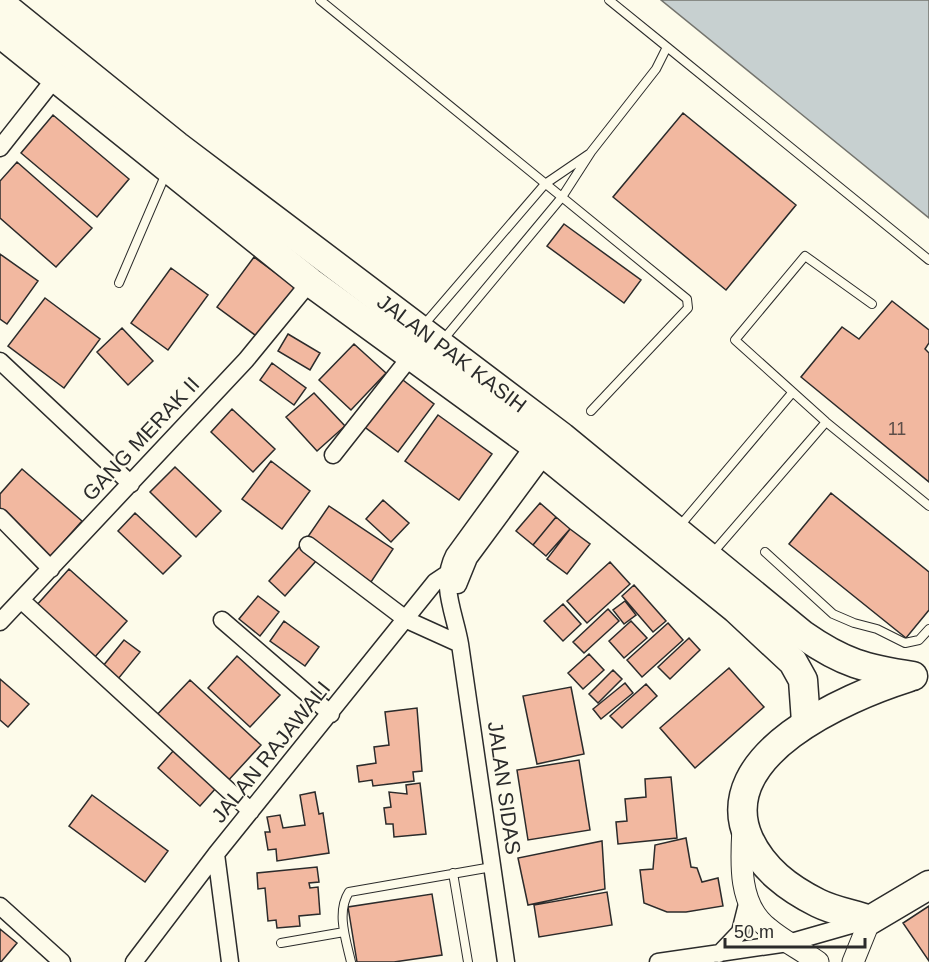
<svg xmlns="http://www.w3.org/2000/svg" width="929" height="962" font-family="Helvetica,sans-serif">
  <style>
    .water { fill: #c7d0d0; stroke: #74746e; stroke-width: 1.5 }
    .building { fill: #f2b8a0; stroke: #2b2b2b; stroke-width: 1.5 }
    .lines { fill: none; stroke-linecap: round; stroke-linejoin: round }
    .service-casing { stroke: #2b2b2b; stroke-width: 10 }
    .minor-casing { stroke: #2b2b2b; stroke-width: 19 }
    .tertiary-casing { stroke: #2b2b2b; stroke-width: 23 }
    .trunk-casing { stroke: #2b2b2b; stroke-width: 31 }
    .service { stroke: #fdfbea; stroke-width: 8 }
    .minor { stroke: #fdfbea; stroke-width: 16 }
    .tertiary { stroke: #fdfbea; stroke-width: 21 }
    .trunk { stroke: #fdfbea; stroke-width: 28 }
    .labels { text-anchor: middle; stroke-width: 4.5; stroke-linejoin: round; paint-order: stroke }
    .number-label { font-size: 18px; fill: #5d4e48 }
    .street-label { font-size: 21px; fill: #2b2b2b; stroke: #fdfbea }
  </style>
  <rect width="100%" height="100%" fill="#fdfbea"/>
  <path class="water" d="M 661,0 L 929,0 L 929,218 Z"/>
  <path class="building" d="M 683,113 L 796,205 L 726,290 L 613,197 Z
    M 53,115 L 129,179 L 97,217 L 21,153 Z
    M 17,162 L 92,228 L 56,267 L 0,218 L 0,181 Z
    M 564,224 L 641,280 L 624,303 L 547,246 Z
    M 0,254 L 38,281 L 7,324 L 0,319 Z
    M 254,257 L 296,288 L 259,338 L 217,307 Z
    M 171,268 L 208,295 L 168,350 L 131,323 Z
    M 45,298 L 100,339 L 64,388 L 8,346 Z
    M 892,301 L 929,330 L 929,343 L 925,349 L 929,353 L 929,482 L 801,377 L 842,327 L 859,339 Z
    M 122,328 L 153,361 L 128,385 L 97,352 Z
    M 288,334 L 320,353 L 310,370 L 278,351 Z
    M 354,344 L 386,373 L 351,410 L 319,380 Z
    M 272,363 L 306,388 L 294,405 L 260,380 Z
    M 399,377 L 434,404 L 398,452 L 362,425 Z
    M 314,393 L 345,426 L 317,451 L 286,417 Z
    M 232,409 L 275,449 L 253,472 L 211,432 Z
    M 438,415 L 492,454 L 459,500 L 405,461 Z
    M 271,461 L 310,491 L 282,529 L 242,499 Z
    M 175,467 L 221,511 L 196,537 L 150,492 Z
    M 22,469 L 82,521 L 50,557 L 0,513 L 0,494 Z
    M 831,493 L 929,572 L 929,610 L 906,638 L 789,544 Z
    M 383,500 L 409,523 L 391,542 L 366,519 Z
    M 540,503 L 556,517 L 533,545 L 516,531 Z
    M 329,506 L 393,549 L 371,582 L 307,538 Z
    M 135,513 L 181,556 L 163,574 L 118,531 Z
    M 556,517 L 570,529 L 546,556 L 533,545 Z
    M 570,529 L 590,544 L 567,574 L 547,559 Z
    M 300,546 L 316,561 L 285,596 L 269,581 Z
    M 610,562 L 630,584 L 587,623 L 567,601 Z
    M 69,569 L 127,621 L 94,658 L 36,606 Z
    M 634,585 L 666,621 L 653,632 L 622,596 Z
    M 258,596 L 279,612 L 260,636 L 239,619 Z
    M 625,601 L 636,615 L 624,624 L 613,610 Z
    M 563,604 L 581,624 L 563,641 L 544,621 Z
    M 608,609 L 619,621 L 584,653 L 573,642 Z
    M 284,621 L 319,647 L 305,666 L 270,641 Z
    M 631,621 L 647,638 L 624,658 L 609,641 Z
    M 668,623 L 683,640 L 642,677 L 627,660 Z
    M 689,638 L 700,650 L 670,679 L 658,667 Z
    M 124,640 L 140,652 L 118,679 L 103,666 Z
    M 589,654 L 604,670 L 583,689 L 568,673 Z
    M 237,656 L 280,695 L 250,727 L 208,688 Z
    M 729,668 L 764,707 L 695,768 L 660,728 Z
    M 613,670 L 622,679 L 598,703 L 589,694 Z
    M 0,679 L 29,704 L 8,727 L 0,720 Z
    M 190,680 L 261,745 L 225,784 L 153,719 Z
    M 625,683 L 633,693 L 601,719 L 593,709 Z
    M 646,684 L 657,696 L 622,728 L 610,716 Z
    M 571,687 L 584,754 L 537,764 L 523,696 Z
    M 417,708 L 422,771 L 413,772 L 414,781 L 373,786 L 372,780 L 359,782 L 357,766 L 376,763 L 374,747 L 389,745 L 385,712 Z
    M 174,750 L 216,788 L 200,806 L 158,768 Z
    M 579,760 L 590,830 L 528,840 L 517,770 Z
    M 671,777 L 677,838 L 618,844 L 616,822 L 627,821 L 625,799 L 646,797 L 645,779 Z
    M 420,783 L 426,834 L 394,837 L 393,824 L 386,824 L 384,808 L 391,807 L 389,792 L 407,794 L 406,785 Z
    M 315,792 L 319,814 L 323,813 L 329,853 L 277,861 L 276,849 L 268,850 L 265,832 L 270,832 L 267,817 L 280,815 L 283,828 L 305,825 L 300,795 Z
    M 92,795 L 168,851 L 145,882 L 69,826 Z
    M 686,838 L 691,867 L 697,868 L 702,882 L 718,878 L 723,906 L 686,912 L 667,912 L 644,903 L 640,870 L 653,869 L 655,845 Z
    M 602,841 L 605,889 L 528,905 L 518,858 Z
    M 317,867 L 319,882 L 309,883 L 310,888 L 318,887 L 320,914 L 299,916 L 300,926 L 277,928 L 276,920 L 268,921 L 265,888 L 258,889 L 257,873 Z
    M 607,892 L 612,925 L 539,937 L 534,905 Z
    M 432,894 L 442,955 L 394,962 L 357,962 L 348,907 Z
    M 929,906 L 929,961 L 903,923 Z
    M 0,929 L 17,943 L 1,962 L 0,962 Z"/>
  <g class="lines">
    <g class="service-casing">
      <path id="service" d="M 320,0 L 687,299 L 688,308 L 591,411
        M 667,47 L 929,260
        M 119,283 L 167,171
        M 872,304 L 805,256 L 735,340 L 826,422 L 929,506
        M 422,327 L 545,184 L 589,154
        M 443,340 L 562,197 L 591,152 L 656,69 L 667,47 L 609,0
        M 678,528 L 792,393
        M 765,552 L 833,614 L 854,623 L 877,629 L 905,643 L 919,640 L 929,629
        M 711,555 L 826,422
        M 453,873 L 468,962
        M 281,943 L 344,932
        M 351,962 C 346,940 336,912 349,892 L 492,867"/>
    </g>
    <g class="minor-casing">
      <path id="minor" d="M 0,148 L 56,77
        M 0,361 L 131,484
        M 333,455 L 411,356
        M 0,517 L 51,569
        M 308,545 L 407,620 L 460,644
        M 458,585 L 469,558 L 545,455
        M 21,600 L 251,811
        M 222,620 L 331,714
        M 0,622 L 246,360 L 310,282
        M 216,854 L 230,962
        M 0,906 L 62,962
        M 719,954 L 740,932 L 748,900
        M 134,962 L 216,854 L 435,582 L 447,574 L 461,574
        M 506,962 L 460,644 C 455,614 439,584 454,555 L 534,445
        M 658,962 L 788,943 L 865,921"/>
    </g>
    <g class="tertiary-casing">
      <path id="tertiary" d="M 743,828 C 741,862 738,905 768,928 C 783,941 802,950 818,962
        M 853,962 L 870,920"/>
    </g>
    <g class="trunk-casing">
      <g id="trunk">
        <path id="s1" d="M 0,3 L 177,146 L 562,437 L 803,635 C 843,663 866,669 913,676"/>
        <path d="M 0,33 L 310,282 L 534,445 L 736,609 L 793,662 L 803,680 L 806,722"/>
        <path d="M 907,678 C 847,697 711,755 749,839 C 763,869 788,888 818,903 C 834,911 853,914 870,920 L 929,885"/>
      </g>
    </g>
    <use href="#service" class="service"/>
    <use href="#minor" class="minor"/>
    <use href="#tertiary" class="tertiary"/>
    <use href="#trunk" class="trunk"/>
  </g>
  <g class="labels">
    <g class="number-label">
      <text x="897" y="435">11</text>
    </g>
    <g class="street-label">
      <text dy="7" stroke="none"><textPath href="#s1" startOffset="572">JALAN PAK KASIH</textPath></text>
      <text transform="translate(141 439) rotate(-47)" y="7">GANG MERAK II</text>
      <text transform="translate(271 752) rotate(-51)" y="7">JALAN RAJAWALI</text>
      <text transform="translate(504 788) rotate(82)" y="7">JALAN SIDAS</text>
    </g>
  </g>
  <path d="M725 938v9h140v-9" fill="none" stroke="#2b2b2b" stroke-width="3"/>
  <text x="734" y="938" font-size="18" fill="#2b2b2b" stroke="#fdfbea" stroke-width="4.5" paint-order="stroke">50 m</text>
</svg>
